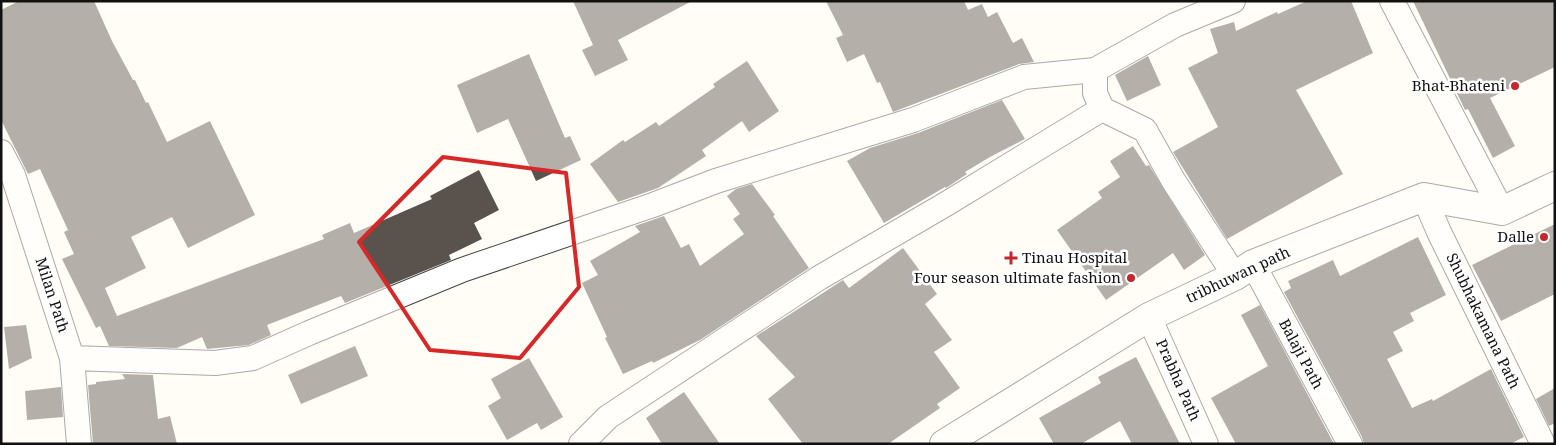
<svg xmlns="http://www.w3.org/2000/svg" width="1556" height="445" font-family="'Noto Serif',serif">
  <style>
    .building { fill: #5a524d }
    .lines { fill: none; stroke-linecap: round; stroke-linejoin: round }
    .minor-casing { stroke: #444; stroke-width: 26 }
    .tertiary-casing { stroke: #444; stroke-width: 30 }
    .minor { stroke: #fff; stroke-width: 24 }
    .tertiary { stroke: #fff; stroke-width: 28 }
    .marked { fill: none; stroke: #d62828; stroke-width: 4; stroke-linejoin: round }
    .poi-dot { fill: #c4262e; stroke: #fff; stroke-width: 2 }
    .labels { text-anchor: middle; stroke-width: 5; stroke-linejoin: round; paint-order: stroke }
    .poi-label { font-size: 15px; fill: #111; stroke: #fff; text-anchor: end }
    .street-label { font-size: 15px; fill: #111; stroke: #fff }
  </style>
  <rect width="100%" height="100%" fill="#fffdf5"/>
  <path class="building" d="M 19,1 L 94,1 L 112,41 L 133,80 L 135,80 L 146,103 L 148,102 L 167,142 L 210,121 L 255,215 L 188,248 L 172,217 L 131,237 L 146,268 L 105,288 L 117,316 L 324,239 L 322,235 L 350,223 L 354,233 L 432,199 L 430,196 L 479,170 L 499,210 L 474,223 L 482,239 L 449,255 L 451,260 L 345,303 L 341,296 L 267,325 L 271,335 L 249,345 L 207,349 L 202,337 L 177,348 L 109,346 L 100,326 L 96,328 L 62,259 L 74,254 L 64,232 L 68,230 L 40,169 L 28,174 L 1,120 L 1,10 Z
    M 573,1 L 692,1 L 618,40 L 628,60 L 595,76 L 582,50 L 593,45 Z
    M 826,1 L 964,1 L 968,10 L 982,4 L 988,17 L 997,12 L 1013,43 L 1022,38 L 1034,62 L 1019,64 L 893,112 L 880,82 L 877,83 L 864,54 L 847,62 L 836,38 L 843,35 Z
    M 1307,1 L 1351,1 L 1373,53 L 1296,90 L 1343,174 L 1227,239 L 1173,152 L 1218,127 L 1188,68 L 1218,53 L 1210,29 L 1234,22 L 1236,31 L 1277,12 L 1278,14 Z
    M 1413,1 L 1555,1 L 1555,67 L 1490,98 L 1515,146 L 1493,158 L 1468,109 L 1465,110 Z
    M 529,54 L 565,138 L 570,136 L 581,160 L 536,181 L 508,119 L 477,133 L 457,85 Z
    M 1148,56 L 1161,85 L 1127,101 L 1115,75 Z
    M 747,61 L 779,111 L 749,132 L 742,121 L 702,150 L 706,156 L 658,188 L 618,202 L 590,164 L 623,140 L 625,142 L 656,122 L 659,126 L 715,87 L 713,84 Z
    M 1002,100 L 1025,139 L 990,157 L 965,172 L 967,174 L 946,188 L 945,187 L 884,223 L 847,161 L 870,148 L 918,133 Z
    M 1133,146 L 1146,166 L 1149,165 L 1205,255 L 1184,270 L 1173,253 L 1106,300 L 1057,230 L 1102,198 L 1098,192 L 1120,177 L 1110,161 Z
    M 752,184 L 775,215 L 773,216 L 809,268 L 700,340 L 653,363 L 652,361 L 623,374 L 605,338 L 607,337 L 582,283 L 598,275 L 590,261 L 640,232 L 635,226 L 664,216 L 681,248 L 689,244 L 700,266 L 744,234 L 733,219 L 740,214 L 727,196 L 736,189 Z
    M 1555,224 L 1555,294 L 1501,321 L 1472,265 Z
    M 1418,237 L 1446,295 L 1410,313 L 1414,321 L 1393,332 L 1403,351 L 1387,359 L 1412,408 L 1432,399 L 1433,401 L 1491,369 L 1524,437 L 1510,444 L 1364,444 L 1362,437 L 1284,292 L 1291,288 L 1288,281 L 1333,260 L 1340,276 Z
    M 903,248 L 937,294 L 925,304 L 952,340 L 934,352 L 960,388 L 937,404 L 940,408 L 888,444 L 803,444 L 768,399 L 795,377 L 756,336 L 843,280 L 849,288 Z
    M 1260,305 L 1334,444 L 1236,444 L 1211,398 L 1268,366 L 1241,315 Z
    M 26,325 L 32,358 L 9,369 L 4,327 Z
    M 355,346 L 368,376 L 301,404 L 288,375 Z
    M 1136,357 L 1180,444 L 1132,444 L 1120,421 L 1081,444 L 1054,444 L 1039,418 L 1101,383 L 1098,377 Z
    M 529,358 L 563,417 L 541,430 L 537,423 L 507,440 L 488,406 L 501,398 L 491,379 Z
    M 122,374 L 153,375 L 158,419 L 170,416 L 177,444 L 93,444 L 88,385 L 96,384 L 96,382 L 125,379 Z
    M 61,387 L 63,417 L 27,420 L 25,391 Z
    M 1555,388 L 1555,423 L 1549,426 L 1536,399 Z
    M 684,392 L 720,444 L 662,444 L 646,418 Z"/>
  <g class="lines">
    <g class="minor-casing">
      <path id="minor" d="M 1392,1 L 1502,211
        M 1102,109 L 1145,130 L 1173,180 L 1235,276
        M 1,152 L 13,175 L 72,358 L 79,444
        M 1424,197 L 1439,232 L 1543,444
        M 1253,264 L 1350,444
        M 1149,317 L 1206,444
        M 72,358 L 215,363 L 253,358 L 309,333 L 462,270 L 653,205 L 716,181 L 913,120 L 1024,77 L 1095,70
        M 581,444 L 608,417 L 819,278 L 946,204 L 1102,109 L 1095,93 L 1095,70 L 1175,25 L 1233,1"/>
    </g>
    <g class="tertiary-casing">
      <path id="tertiary" d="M 944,444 L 1149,317 L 1235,276 L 1253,264 L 1424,197 L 1502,211 L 1555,186"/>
    </g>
    <use href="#minor" class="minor"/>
    <use href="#tertiary" class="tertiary"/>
  </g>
  <path d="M0 0H1556V445H0ZM 443,157 L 566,173 L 579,287 L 520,358 L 430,350 L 359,242 Z" fill="#fffdf5" fill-opacity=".55" fill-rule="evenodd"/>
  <path class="marked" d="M 443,157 L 566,173 L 579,287 L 520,358 L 430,350 L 359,242 Z"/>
  <g class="poi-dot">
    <circle cx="1515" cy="86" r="5"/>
    <circle cx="1544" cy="237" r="5"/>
    <path d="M1008.5 250.5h5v5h5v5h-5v5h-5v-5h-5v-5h5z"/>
    <circle cx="1131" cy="278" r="5"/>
  </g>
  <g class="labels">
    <g class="poi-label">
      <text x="1505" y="91">Bhat-Bhateni</text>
      <text x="1534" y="242">Dalle</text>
      <text x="1022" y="263" text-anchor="start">Tinau Hospital</text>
      <text x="1121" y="283">Four season ultimate fashion</text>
    </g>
    <g class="street-label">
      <text transform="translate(1238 275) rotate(-25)" y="5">tribhuwan path</text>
      <text transform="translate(52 295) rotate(72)" y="5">Milan Path</text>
      <text transform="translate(1483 321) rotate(64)" y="5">Shubhakamana Path</text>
      <text transform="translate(1301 354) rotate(62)" y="5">Balaji Path</text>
      <text transform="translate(1178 380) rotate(66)" y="5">Prabha Path</text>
    </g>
  </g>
  <rect width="1556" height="445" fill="none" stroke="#111111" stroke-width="5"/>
</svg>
